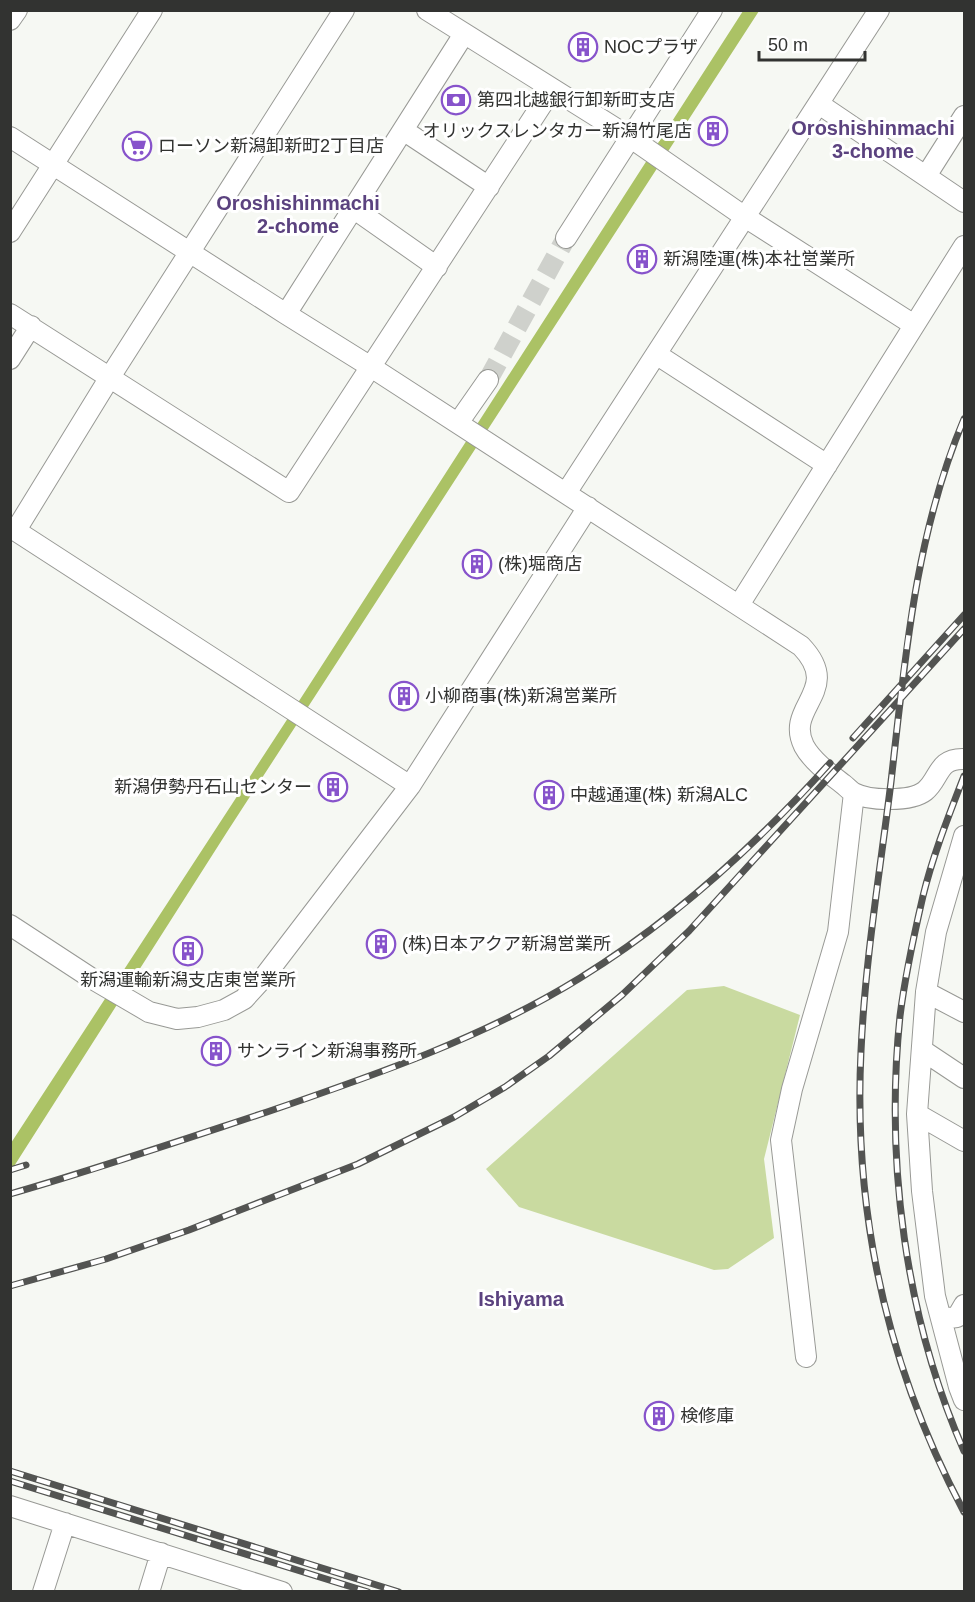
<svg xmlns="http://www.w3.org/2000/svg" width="975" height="1602" font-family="Arial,'Noto Sans JP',sans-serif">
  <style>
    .green { fill: #c9daa0 }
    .water { fill: #abc265 }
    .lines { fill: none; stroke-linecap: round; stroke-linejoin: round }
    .minor-tunnel { stroke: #cfd1cc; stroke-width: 20; stroke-dasharray: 20 10; stroke-linecap: butt }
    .minor-casing { stroke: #989995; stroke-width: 22 }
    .minor { stroke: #fff; stroke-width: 20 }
    .rail-casing { stroke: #535452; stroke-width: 7 }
    .rail { stroke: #fff; stroke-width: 4.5; stroke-dasharray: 14; stroke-linecap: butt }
    .labels { text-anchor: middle; stroke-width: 6; stroke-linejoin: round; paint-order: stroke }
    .poi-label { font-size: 18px; fill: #323331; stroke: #fff; text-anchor: start }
    .neighbourhood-label { font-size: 20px; font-weight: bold; fill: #5b427f; stroke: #fff }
  </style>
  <rect width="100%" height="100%" fill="#f6f8f3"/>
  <path class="green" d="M 724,986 L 800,1015 L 764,1159 L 774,1238 L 728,1269 L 714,1270 L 519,1207 L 486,1169 L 687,990 Z"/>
  <path class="water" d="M 743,11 L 759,11 L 227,832 L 11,1171 L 11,1143 L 290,715 Z"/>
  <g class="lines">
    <path class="minor-tunnel" d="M 488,380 L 566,238"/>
    <g class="minor-casing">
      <path id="minor" d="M 427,10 L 631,138 L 745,217 L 914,325
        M 10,20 L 17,10
        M 819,104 L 964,202
        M 403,130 L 489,187
        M 10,137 L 286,314 L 371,367 L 801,646 C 844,691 784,706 804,746 C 812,761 830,774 843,784 C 847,787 850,791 854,793 C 869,801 911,802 925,791 C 940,779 937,758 964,759
        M 926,176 L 964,116
        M 353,208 L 437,267
        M 10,232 L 152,10
        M 566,238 L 712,10
        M 10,314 L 289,492 L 552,89
        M 286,314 L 464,34
        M 656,354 L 827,465
        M 10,359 L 31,326
        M 458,423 L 488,380
        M 566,493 L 879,10
        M 10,527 L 410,786
        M 16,530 L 110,377 L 344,10
        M 739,605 L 964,246
        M 964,836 L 936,932 L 926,992 L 917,1114 L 964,1141
        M 10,925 L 91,978 L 149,1012 L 177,1019 L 198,1017 L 224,1010 L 244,999 L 264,977 L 410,786 L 588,507
        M 926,992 L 964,1012
        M 922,1050 L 964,1078
        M 917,1114 L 922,1191 L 935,1296 L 959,1387 L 964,1400
        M 941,1319 L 957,1317 L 964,1305
        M 806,1357 L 781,1140 L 792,1089 L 838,932 L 854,793
        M 10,1506 L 282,1592
        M 43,1592 L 65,1523
        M 149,1592 L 161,1553"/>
    </g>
    <use href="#minor" class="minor"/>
    <g class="rail-casing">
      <path id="rail" d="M 964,419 C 915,535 905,659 891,782 C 880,871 865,961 861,1051 C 853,1214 888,1369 964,1512
        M 853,738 L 964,615
        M 964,776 C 949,815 933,855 923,896 C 914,935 905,976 900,1016 C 885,1161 905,1317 964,1451
        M 10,1170 L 26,1165
        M 10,1194 C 97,1169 182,1140 267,1112 C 375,1075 483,1038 580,978 C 674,920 756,845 830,763
        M 10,1286 L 106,1259 L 189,1230 L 358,1164 L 454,1117 L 505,1087 L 549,1056 L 622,995 L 689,931 L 964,629
        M 10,1471 L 399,1592
        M 10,1481 L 368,1592"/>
    </g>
    <use href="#rail" class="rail"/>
  </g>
  <defs>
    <g id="building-ring" transform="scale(1.5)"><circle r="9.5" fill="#fff" stroke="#8753cb" stroke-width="1.5"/><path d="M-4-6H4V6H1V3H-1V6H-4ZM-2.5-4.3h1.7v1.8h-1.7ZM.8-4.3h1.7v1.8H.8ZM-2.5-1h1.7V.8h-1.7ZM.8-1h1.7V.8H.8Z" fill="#8753cb"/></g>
    <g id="bank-ring" transform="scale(1.5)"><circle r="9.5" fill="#fff" stroke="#8753cb" stroke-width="1.5"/><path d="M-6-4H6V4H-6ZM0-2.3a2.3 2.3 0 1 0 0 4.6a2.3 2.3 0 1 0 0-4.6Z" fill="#8753cb"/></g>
    <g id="supermarket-ring" transform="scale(1.5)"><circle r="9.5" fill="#fff" stroke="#8753cb" stroke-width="1.5"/><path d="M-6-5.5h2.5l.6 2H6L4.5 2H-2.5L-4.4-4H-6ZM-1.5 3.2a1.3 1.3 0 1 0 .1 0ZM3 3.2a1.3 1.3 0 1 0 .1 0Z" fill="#8753cb"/></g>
  </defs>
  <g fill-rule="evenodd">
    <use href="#building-ring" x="583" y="47"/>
    <use href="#bank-ring" x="456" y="100"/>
    <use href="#building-ring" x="713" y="131"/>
    <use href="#supermarket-ring" x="137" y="146"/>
    <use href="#building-ring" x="642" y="259"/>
    <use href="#building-ring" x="477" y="564"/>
    <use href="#building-ring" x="404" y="696"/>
    <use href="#building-ring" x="333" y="787"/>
    <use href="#building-ring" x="549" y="795"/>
    <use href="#building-ring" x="381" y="944"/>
    <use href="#building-ring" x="188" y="951"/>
    <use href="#building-ring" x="216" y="1051"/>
    <use href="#building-ring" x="659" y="1416"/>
  </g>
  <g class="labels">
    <g class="poi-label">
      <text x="604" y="53">NOCプラザ</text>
      <text x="477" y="106">第四北越銀行卸新町支店</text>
      <text x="692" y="137" text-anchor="end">オリックスレンタカー新潟竹尾店</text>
      <text x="158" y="152">ローソン新潟卸新町2丁目店</text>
      <text x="663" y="265">新潟陸運(株)本社営業所</text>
      <text x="498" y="570">(株)堀商店</text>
      <text x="425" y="702">小柳商事(株)新潟営業所</text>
      <text x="312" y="793" text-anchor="end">新潟伊勢丹石山センター</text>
      <text x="570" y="801">中越通運(株) 新潟ALC</text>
      <text x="402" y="950">(株)日本アクア新潟営業所</text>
      <text x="188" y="986" text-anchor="middle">新潟運輸新潟支店東営業所</text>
      <text x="237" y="1057">サンライン新潟事務所</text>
      <text x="680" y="1422">検修庫</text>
    </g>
    <g class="neighbourhood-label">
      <text x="873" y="135">Oroshishinmachi<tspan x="873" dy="23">3-chome</tspan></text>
      <text x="298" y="210">Oroshishinmachi<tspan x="298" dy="23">2-chome</tspan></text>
      <text x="521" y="1306">Ishiyama</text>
    </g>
  </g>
  <rect width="975" height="1602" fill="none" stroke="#323331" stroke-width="24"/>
  <path d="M759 51v9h106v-9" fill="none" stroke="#323331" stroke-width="3"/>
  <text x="768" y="51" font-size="18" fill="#323331" stroke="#ffffff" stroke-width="4.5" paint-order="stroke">50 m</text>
</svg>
